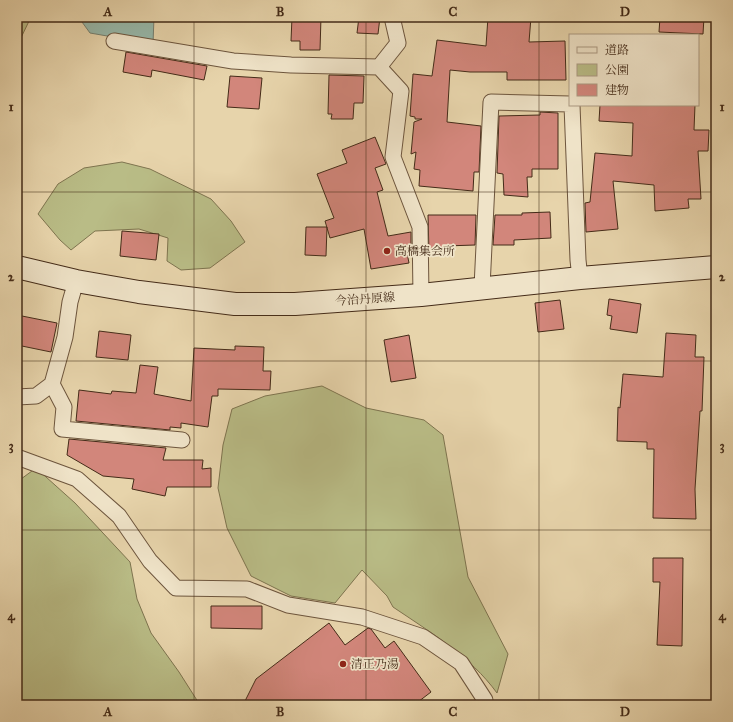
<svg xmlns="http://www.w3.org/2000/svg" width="733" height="722" font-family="'IM FELL Great Primer','Noto Serif JP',serif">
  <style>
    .green { fill: #b9bc86; stroke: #7e744f }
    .water { fill: #97b8aa; stroke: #768070 }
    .building { fill: #d2867b; stroke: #442b18 }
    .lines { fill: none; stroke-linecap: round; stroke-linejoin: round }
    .minor-casing { stroke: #6d553d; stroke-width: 17 }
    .secondary-casing { stroke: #442b18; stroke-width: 24 }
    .minor { stroke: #efe3c8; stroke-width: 15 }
    .secondary { stroke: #efe3c8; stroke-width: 22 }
    .grid { fill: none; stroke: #442b18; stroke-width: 1; stroke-opacity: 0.55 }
    .poi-dot { fill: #8f2418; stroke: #efe3c8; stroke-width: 1.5 }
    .labels { text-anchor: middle; stroke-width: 3.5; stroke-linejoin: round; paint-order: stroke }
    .poi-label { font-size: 12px; fill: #442b18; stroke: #efe3c8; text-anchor: start }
    .street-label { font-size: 12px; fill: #442b18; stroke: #efe3c8 }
    .neatline { fill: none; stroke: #442b18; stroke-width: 1.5 }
    .grid-label { font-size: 13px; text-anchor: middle; font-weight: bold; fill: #442b18 }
  </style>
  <rect width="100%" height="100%" fill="#e7d4ab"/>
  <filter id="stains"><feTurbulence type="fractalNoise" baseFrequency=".005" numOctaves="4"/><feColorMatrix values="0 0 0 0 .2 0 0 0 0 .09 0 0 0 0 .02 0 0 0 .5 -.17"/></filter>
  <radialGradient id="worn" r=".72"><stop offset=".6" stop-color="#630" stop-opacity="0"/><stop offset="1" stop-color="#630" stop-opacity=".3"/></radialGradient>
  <path class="green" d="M 17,17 L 31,17 L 17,46 Z
    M 122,162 L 150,169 L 211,199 L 231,221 L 245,242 L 210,268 L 181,270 L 167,261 L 168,238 L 139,229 L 95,231 L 71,250 L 60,240 L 38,214 L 58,184 L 84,168 Z
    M 322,386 L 366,408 L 424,420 L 443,435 L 468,577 L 508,654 L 497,693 C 470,656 430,632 393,607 L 387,596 L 362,570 L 335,603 L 291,596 L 251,576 L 227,528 L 218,488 L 223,445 L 232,409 L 265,396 Z
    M 36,468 L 75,503 L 130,562 L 137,599 L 151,633 L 179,672 L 200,705 L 17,705 L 17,482 Z"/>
  <path class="water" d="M 83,17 L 154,17 L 153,44 L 90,33 L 82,22 Z"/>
  <path class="building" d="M 292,17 L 321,17 L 320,50 L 300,50 L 300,41 L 291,41 Z
    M 359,17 L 380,17 L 378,34 L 357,33 Z
    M 488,17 L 531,17 L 529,42 L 565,41 L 566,80 L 507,80 L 507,72 L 470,72 L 450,70 L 447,122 L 481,126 L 479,172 L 474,172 L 473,191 L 419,186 L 420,170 L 414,169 L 416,152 L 411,154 L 414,122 L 422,119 L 415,119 L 415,117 L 410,116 L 413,74 L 432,76 L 437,40 L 486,46 Z
    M 660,17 L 704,17 L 703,34 L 659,32 Z
    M 126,52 L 207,66 L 204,80 L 152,70 L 151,77 L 123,72 Z
    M 329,75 L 364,76 L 363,103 L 354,103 L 353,119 L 331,119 L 332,114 L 328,114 Z
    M 230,76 L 262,78 L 259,109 L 227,107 Z
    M 600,105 L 695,105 L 694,130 L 709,130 L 708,151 L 698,151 L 701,199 L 688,199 L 689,208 L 655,211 L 654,185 L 613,181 L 618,229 L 586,232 L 585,203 L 590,202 L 595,153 L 632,156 L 633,123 L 599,121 Z
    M 540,112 L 558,113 L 558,169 L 532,169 L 532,177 L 527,177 L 528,197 L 504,195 L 503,174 L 497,173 L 499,116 L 540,115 Z
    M 375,137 L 386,164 L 375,168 L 383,190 L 377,192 L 388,236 L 411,232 L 411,253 L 407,253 L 409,263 L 371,269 L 364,229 L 330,238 L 325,221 L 334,218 L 317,174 L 347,163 L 342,150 Z
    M 550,212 L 551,238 L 514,240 L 514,245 L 493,245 L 495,215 L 522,215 L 522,213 Z
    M 428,215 L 476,215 L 475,245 L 445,246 L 445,253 L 429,253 Z
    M 306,227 L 327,227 L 326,256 L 305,255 Z
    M 122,231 L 159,234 L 156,260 L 120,256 Z
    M 609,299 L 641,304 L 637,333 L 610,329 L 612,316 L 607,315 Z
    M 560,300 L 564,329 L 538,332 L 535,303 Z
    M 17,315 L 57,323 L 51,352 L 17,345 Z
    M 99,331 L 131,335 L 128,360 L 96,357 Z
    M 666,333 L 696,335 L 695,357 L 704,357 L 702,411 L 700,411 L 695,489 L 696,519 L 653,518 L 654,449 L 647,449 L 647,442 L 617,441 L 618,407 L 620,408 L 623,374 L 663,377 Z
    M 409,335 L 416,378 L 391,382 L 384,340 Z
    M 235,346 L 264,347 L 263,371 L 271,371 L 270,390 L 218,389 L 218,396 L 212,396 L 208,427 L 181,423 L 181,428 L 170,427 L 170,430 L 76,421 L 79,390 L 111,394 L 112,391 L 136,393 L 140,365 L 158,367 L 154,394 L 191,401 L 194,348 L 235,350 Z
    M 69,439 L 166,448 L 163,460 L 203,460 L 202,469 L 211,468 L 211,487 L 167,487 L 165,496 L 132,489 L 134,479 L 103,476 L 67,455 Z
    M 653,558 L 683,558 L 682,646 L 657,645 L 660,582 L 653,582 Z
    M 211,606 L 262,606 L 262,629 L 211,628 Z
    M 329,623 L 345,645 L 368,628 L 371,629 L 385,648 L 394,641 L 431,692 L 414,705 L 243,705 L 256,679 Z"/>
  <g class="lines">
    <g class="minor-casing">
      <path id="minor" d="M 392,17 L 398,43 L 379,67 L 401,91 L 393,157 L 420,227 L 421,295
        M 114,41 L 233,61 L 291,65 L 379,67
        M 572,105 L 578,260 L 580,278
        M 482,287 L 491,102 L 570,104
        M 52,384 L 64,407 L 62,429 L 182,440
        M 17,397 L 36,396 L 52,384 L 65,337 L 70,302 L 76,281
        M 17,457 L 77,479 L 119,516 L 150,561 L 176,588 L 247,589 L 288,605 L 362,617 L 423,637 L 461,663 L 485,700 L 485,705"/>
    </g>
    <g class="secondary-casing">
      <path id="secondary" d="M 17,267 L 76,281 L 139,292 L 235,304 L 295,304 L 421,295 L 580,278 L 716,267"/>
    </g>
    <use href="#minor" class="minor"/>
    <use href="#secondary" class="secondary"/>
  </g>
  <path class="grid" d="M 194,17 L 194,705M 366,17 L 366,705M 539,17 L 539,705M 17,192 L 716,192M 17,361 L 716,361M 17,530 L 716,530"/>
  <g class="poi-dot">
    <circle cx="387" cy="251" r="4"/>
    <circle cx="343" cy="664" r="4"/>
  </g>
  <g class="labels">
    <g class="poi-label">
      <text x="395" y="255">高橋集会所</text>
      <text x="351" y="668">清正乃湯</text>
    </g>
    <g class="street-label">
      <text transform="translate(365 299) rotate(-4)" y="4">今治丹原線</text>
    </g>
  </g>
  <rect width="733" height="722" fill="none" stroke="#e7d4ab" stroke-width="44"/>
  <rect x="569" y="34" width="130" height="72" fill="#efe3c8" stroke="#ab9982"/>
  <rect x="577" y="47" width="20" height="6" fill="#efe3c8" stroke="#ab9982"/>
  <text x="605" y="54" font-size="12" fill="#442b18">道路</text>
  <rect x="577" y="64" width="20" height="12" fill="#b9bc86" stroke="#ab9982"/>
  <text x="605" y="74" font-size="12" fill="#442b18">公園</text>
  <rect x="577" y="84" width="20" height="12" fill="#d2867b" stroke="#ab9982"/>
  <text x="605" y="94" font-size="12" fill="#442b18">建物</text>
  <rect x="22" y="22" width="689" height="678" class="neatline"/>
  <g class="grid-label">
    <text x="108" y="16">A</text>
    <text x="280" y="16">B</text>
    <text x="453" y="16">C</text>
    <text x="625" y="16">D</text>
    <text x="11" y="111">1</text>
    <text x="722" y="111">1</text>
    <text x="11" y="281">2</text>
    <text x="722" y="281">2</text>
    <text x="11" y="450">3</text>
    <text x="722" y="450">3</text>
    <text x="11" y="620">4</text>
    <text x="722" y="620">4</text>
    <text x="108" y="716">A</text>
    <text x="280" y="716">B</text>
    <text x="453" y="716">C</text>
    <text x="625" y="716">D</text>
  </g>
  <rect width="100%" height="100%" filter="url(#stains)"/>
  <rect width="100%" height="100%" fill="url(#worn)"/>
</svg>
